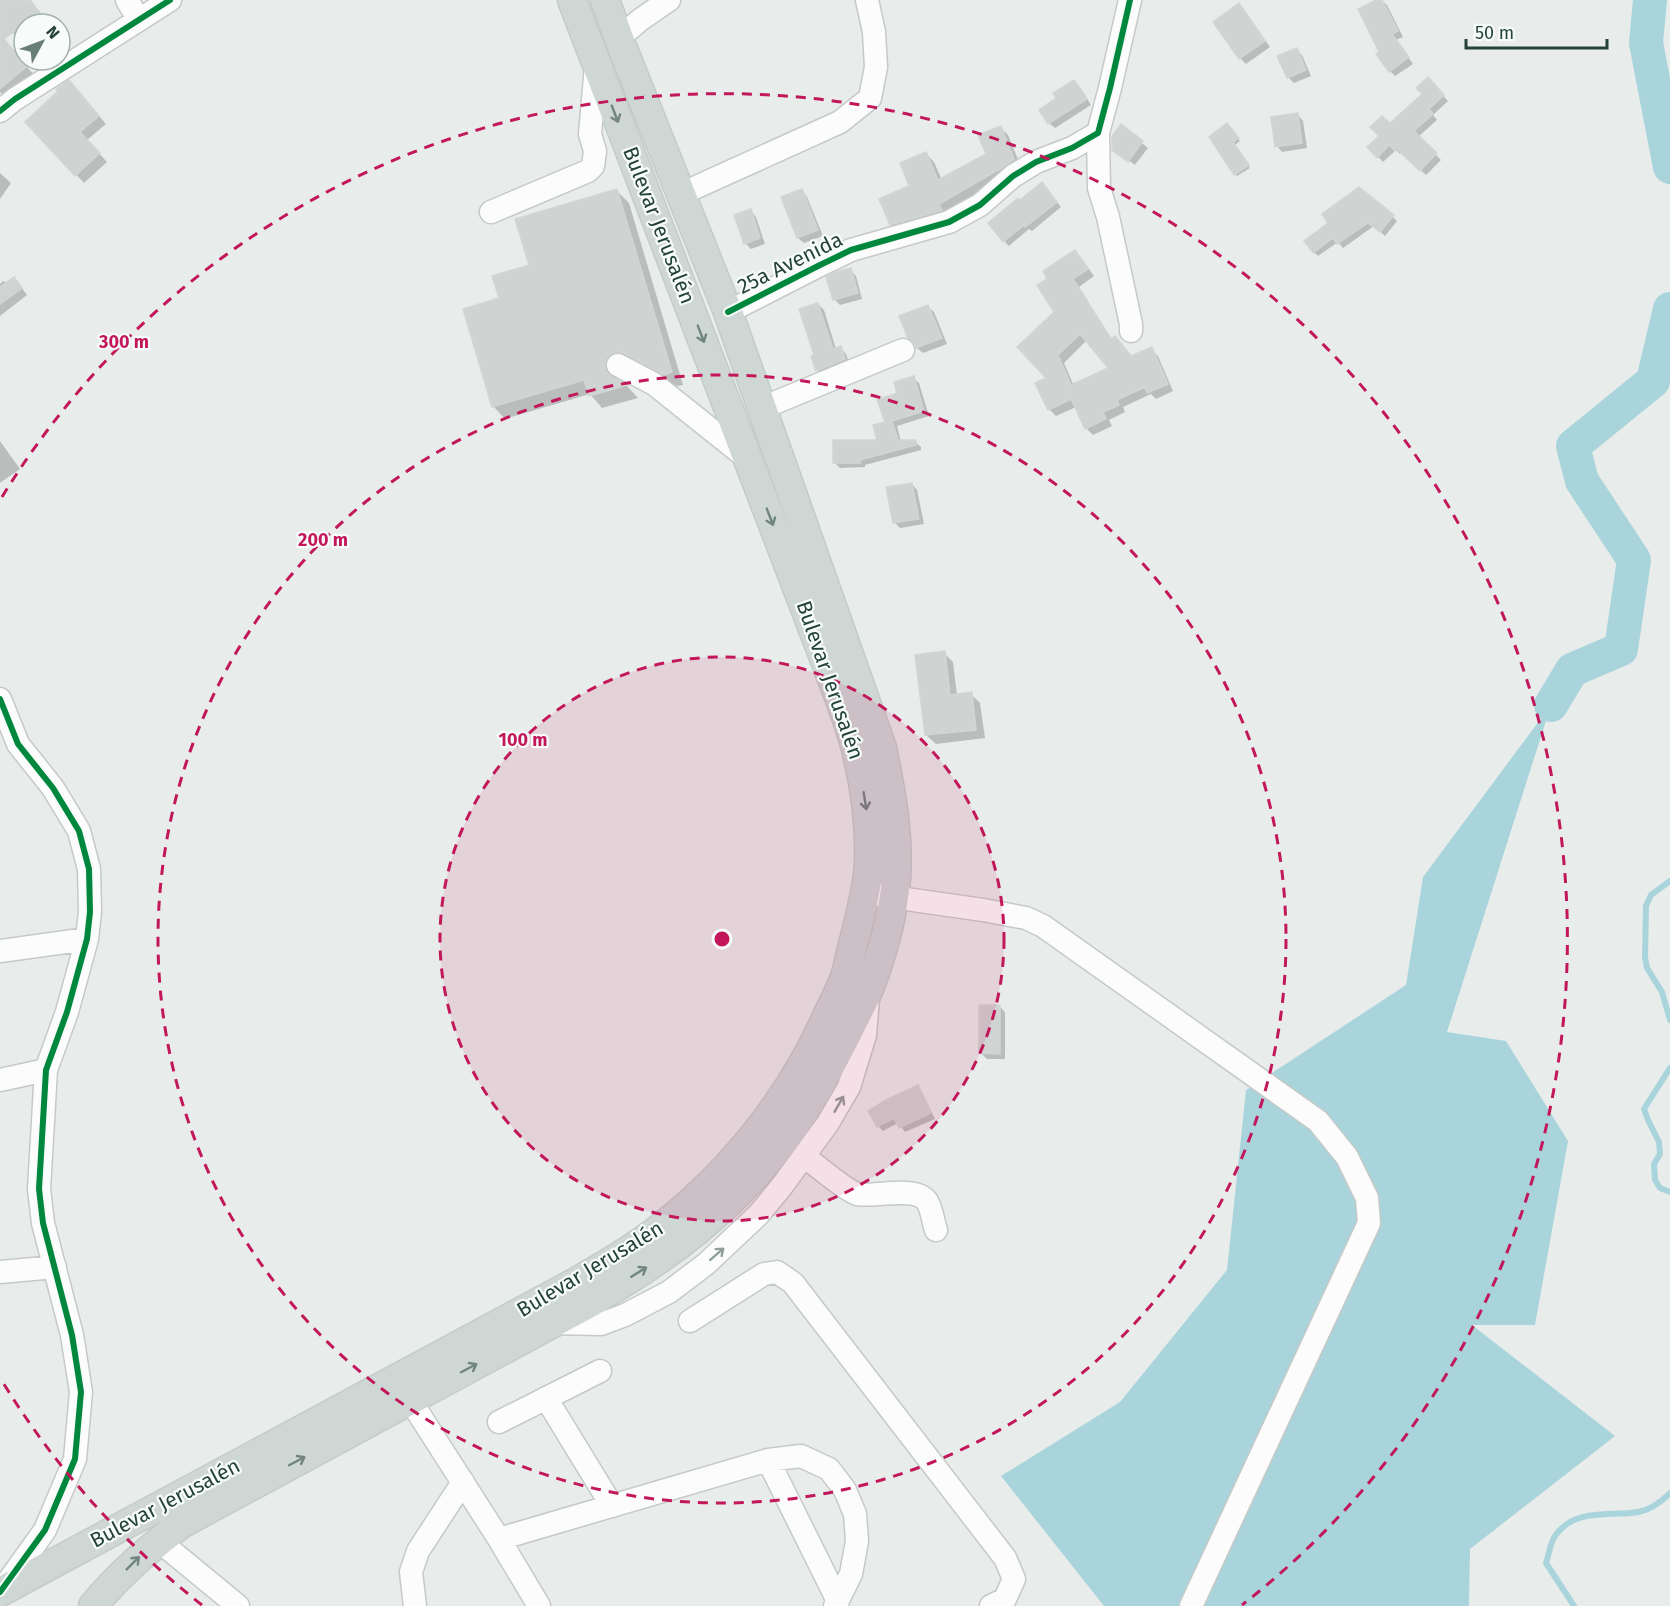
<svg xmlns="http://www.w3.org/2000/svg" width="1670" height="1606" font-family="'Fira Sans',sans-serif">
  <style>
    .water { fill: #a9d4db }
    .shadow { fill: #0003; fill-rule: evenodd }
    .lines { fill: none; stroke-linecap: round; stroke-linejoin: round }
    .stream { stroke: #a9d4db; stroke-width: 6 }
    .river { stroke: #a9d4db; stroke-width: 34 }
    .building { fill: #cfd4d2; stroke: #d1d6d4; stroke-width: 1.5; fill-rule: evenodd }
    .minor-casing { stroke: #c5cac8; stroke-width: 25 }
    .major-casing { stroke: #c3ccc9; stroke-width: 31 }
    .minor { stroke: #fcfcfc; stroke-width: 22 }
    .major { stroke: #cfd7d5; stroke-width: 28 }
    .cycleway-casing { stroke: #f7fbf9; stroke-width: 10 }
    .cycleway { stroke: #00873e; stroke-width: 6 }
    .oneway { stroke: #718580 }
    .oneway2 { stroke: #909f9b }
    .ring { fill: none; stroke: #c2185b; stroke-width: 3; stroke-dasharray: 10 8 }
    .labels { text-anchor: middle; stroke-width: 4.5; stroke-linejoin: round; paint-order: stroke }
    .street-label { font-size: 21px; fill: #24423a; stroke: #f7fbf9 }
    .centre { fill: #c2185b; stroke: #f7fbf9; stroke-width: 3 }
    .ring-label { font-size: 18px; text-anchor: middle; font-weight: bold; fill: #c2185b; stroke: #f7fbf9; stroke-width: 4.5; stroke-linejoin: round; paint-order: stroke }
  </style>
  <rect width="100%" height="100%" fill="#e8edeb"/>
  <path class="water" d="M 1551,705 L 1447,1032 L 1506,1041 L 1568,1141 L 1535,1325 L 1472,1325 L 1615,1436 L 1470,1549 L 1469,1606 L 1104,1606 L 1001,1476 L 1120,1402 L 1227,1270 L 1246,1090 L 1406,985 L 1423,877 Z"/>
  <path class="shadow" d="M 4,0 L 30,0 L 45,19 L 38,24 L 24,24 L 24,34 L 18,39 L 0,17 L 0,3 Z
    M 1379,0 L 1381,0 L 1387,5 L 1403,37 L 1396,40 L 1413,64 L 1395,76 L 1390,71 L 1381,52 Z
    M 1239,5 L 1245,11 L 1270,47 L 1246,64 L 1240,58 Z
    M 0,36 L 35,76 L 7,99 L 0,92 Z
    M 1296,50 L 1302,55 L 1311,76 L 1294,83 L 1288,77 Z
    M 1074,81 L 1080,87 L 1091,105 L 1055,128 L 1049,123 L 1058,99 Z
    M 1433,85 L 1448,101 L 1433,115 L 1437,120 L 1418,137 L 1441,160 L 1426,175 L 1402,152 L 1400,154 L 1396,150 L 1383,162 L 1369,147 L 1390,125 Z
    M 77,90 L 106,124 L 87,140 L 107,162 L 84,183 L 27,122 Z
    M 1298,115 L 1303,121 L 1307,148 L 1282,152 L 1277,146 Z
    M 1227,125 L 1240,141 L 1235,145 L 1250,168 L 1237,176 L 1235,174 Z
    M 1121,126 L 1148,148 L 1134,166 L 1135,165 L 1117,152 Z
    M 1000,127 L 1008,135 L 1021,167 L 1008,177 L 946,212 L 899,232 L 891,224 L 911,187 L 926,154 L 934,162 L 942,180 L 988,154 Z
    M 0,173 L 11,183 L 0,199 Z
    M 1046,189 L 1061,207 L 1032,231 L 1029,229 L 1009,246 L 1004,241 L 1020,201 Z
    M 617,191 L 629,203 L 683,385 L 677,386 L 638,365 L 618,372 L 616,378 L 617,381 L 627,386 L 638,398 L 602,408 L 590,394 L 505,419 L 493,406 L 501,299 L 531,266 Z
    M 802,191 L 807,197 L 823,236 L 804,243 L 798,238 Z
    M 751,211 L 756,217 L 765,244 L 751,249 L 745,243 Z
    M 1393,217 L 1397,221 L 1385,236 L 1374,226 L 1343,248 L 1338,242 L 1318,256 L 1314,252 L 1330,224 Z
    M 1075,252 L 1082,259 L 1094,276 L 1079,287 L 1112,340 L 1132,357 L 1151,349 L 1158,356 L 1173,391 L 1156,399 L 1151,394 L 1123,407 L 1125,412 L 1109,420 L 1112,426 L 1093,435 L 1086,428 L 1076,407 L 1056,416 L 1049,409 L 1049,379 L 1056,312 L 1049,279 ZM 1087,340 L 1110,369 L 1074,386 L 1064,363 Z
    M 850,270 L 856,276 L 862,299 L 840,305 L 834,299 Z
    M 3,281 L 7,283 L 19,284 L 27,295 L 0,316 L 0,284 Z
    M 818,304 L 824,310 L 836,349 L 840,348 L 846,354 L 850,365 L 823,376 L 818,370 Z
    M 928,307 L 934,312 L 947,344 L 923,353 L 917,348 L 917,344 Z
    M 913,378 L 919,383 L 929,416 L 897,426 L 901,442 L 915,442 L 921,447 L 921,450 L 865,465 L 865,467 L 840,468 L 834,462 L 879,442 L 899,394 Z
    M 0,441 L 20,469 L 0,483 Z
    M 912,484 L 917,490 L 924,524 L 900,528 L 894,522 Z
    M 944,653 L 953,662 L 957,695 L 971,694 L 980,703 L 985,738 L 936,744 L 926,735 Z
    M 999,1006 L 1005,1012 L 1005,1059 L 987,1059 L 981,1053 Z
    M 917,1087 L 922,1092 L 935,1119 L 905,1132 L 898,1123 L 883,1131 L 878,1126 Z"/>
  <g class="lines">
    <path class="stream" d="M 1670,881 L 1651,895 L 1646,906 L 1645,957 L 1647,968 L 1662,992 L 1670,1020
      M 1670,1068 L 1644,1109 L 1648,1120 L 1659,1142 L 1660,1154 L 1654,1164 L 1655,1180 L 1660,1188 L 1670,1192
      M 1574,1606 L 1546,1563 C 1549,1555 1550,1543 1555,1536 C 1575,1507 1610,1517 1638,1512 C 1650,1510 1662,1501 1670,1493"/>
    <path class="river" d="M 1650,0 L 1646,43 L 1670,167
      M 1551,705 L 1572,670 L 1621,649 L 1634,560 L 1582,481 L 1573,446 L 1653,381 L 1670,309"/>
  </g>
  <path class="building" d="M 0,0 L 30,0 L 40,13 L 4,39 L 27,66 L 0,89 Z
    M 1376,0 L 1382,0 L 1398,31 L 1392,34 L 1409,57 L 1389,72 L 1376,54 L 1379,52 L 1358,9 Z
    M 1239,3 L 1265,41 L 1239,59 L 1213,22 Z
    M 1297,48 L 1306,70 L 1287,78 L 1277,56 Z
    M 1428,77 L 1444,95 L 1429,109 L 1433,114 L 1414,131 L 1437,153 L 1420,171 L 1396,148 L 1394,150 L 1389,145 L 1377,158 L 1367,147 L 1379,136 L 1370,127 L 1382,116 L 1390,123 L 1422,94 L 1416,88 Z
    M 69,80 L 99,116 L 80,132 L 100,153 L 75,176 L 25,122 L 58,91 L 56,89 Z
    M 1074,80 L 1087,99 L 1048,124 L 1039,110 L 1056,98 L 1053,93 Z
    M 1298,113 L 1302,143 L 1275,147 L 1271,117 Z
    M 1227,123 L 1239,138 L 1233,142 L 1249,165 L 1234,175 L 1209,137 Z
    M 1121,124 L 1143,141 L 1128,162 L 1112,150 L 1112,136 Z
    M 1001,126 L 1014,159 L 1000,169 L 939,204 L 942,210 L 890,225 L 879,199 L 909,186 L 900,163 L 926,152 L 938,180 L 986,154 L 978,135 Z
    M 1042,182 L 1057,202 L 1025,227 L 1024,225 L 1003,242 L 988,223 L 1018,198 L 1020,200 Z
    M 1359,187 L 1394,215 L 1380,232 L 1368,223 L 1337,244 L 1333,238 L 1313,253 L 1304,241 L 1328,223 L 1322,214 Z
    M 617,189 L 672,372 L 664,375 L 624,353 L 617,352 L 610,354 L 606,359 L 605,365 L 606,372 L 612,377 L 627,385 L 589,396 L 584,380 L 492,407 L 463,309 L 499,298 L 492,276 L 529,265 L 515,219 Z
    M 802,189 L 818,230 L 797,238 L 781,197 Z
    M 751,209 L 760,238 L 744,244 L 734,215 Z
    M 1075,250 L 1088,269 L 1073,279 L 1111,339 L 1115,336 L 1131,356 L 1152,347 L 1168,384 L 1147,393 L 1145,387 L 1117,400 L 1119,405 L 1103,412 L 1106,419 L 1085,429 L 1071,399 L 1048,410 L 1035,383 L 1046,378 L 1017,347 L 1054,312 L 1037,285 L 1047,279 L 1043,271 ZM 1080,334 L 1108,368 L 1071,385 L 1058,355 Z
    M 851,268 L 858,293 L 833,300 L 826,277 L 837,272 Z
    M 14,277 L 22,288 L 0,304 L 0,287 Z
    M 818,303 L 833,349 L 841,346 L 845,359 L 816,371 L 811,356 L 814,355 L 799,309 Z
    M 928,305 L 942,338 L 916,348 L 915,344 L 908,338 L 899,316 Z
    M 914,376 L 924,411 L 892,421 L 898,440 L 916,440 L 916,445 L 860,460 L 860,463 L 833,463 L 833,440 L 877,440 L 873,425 L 885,422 L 877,400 L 897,393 L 894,382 Z
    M 912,483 L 919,519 L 893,523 L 886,487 Z
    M 945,651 L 950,695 L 972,692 L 976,730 L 925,735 L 915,655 Z
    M 979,1005 L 1000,1005 L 1000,1054 L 979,1053 Z
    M 918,1085 L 931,1113 L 899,1128 L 894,1118 L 877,1127 L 868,1111 L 886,1100 Z"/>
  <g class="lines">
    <g class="minor-casing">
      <path id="minor" d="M 127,0 L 139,20
        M 619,38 L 640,20 L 669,0
        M 0,111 L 15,99 L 170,0
        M 1098,133 L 1099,188 L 1108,217 L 1131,324 L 1131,331
        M 681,194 L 840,122 L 870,98 L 876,67 L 874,32 L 867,0
        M 491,212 L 588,171 L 593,166 L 595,151 L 590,134 L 596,66
        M 728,312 L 818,266 L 851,250 L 949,222 L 980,205 L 1013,176 L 1036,162 L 1072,148 L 1098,133 L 1110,88 L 1130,0
        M 618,365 L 654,384 L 748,459
        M 762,408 L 903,350
        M 0,699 L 18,744 L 53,788 L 79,831 L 89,869 L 90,912 L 87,939 L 67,1012 L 46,1070 L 39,1189 L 43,1223 L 72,1335 L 81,1392 L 75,1459 L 45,1530 L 2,1590
        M 878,895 L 983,910 L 1026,918 L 1043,926 L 1318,1121 L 1347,1157 L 1367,1198 L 1369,1223 L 1191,1606
        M 0,951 L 87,939
        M 0,1080 L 46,1070
        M 804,1156 C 816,1165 845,1190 857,1194 C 875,1198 918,1184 928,1203 C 932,1211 933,1221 936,1230
        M 0,1272 L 55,1267
        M 690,1321 L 764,1274 L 777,1272 L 793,1283 L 1005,1558 L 1014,1579 L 1005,1599 L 991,1606
        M 553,1323 L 601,1324 L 625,1315 L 669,1292 L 706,1264 L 759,1214 L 782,1186 L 828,1123 L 849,1087 L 865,1035 L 868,998
        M 546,1398 L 612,1506
        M 410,1400 L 499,1539 L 539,1606
        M 499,1422 L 600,1371
        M 768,1460 L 838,1601
        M 499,1539 L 768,1460 L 801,1456 L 829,1469 L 845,1490 L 855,1514 L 857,1541 L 851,1574 L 835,1606
        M 159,1541 L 238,1606
        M 415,1606 L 411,1572 L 418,1551 L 463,1482"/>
    </g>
    <g class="major-casing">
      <path id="major" d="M 0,1592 L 578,1281 C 608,1263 638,1246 665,1224 C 735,1168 792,1096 828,1014 C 834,1002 840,990 845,977 C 849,964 851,950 855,937 C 860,916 869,883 869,861 C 870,827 866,791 858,758 C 854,737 846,717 839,697 L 572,0
        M 93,1606 C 119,1574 149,1549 181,1524 L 590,1303 C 611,1290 632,1278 652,1264 C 706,1228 758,1179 795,1125 C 815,1095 833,1062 849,1030 C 855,1017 863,1003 869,989 C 882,955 893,916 896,879 C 899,834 891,792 882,748 L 728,312 L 623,49 L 605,0"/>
    </g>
    <use href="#minor" class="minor"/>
    <use href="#major" class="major"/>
    <g class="cycleway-casing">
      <path id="cycleway" d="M 0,111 L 15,99 L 170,0
        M 728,312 L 818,266 L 851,250 L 949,222 L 980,205 L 1013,176 L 1036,162 L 1072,148 L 1098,133 L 1110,88 L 1130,0
        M 0,699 L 18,744 L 53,788 L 79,831 L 89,869 L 90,912 L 87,939 L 67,1012 L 46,1070 L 39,1189 L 43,1223 L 72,1335 L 81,1392 L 75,1459 L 45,1530 L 0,1592"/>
    </g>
    <use href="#cycleway" class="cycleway"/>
  </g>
  <defs><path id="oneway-shaft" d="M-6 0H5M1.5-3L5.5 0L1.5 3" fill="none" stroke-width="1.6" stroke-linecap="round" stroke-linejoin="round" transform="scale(1.5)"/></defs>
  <g class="oneway">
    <use href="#oneway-shaft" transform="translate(615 114) rotate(69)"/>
    <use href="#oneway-shaft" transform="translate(701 334) rotate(69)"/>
    <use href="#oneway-shaft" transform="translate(770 517) rotate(69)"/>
    <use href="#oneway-shaft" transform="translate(865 801) rotate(81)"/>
    <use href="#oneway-shaft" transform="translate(639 1272) rotate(-32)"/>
    <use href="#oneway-shaft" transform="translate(469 1368) rotate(-28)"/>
    <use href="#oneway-shaft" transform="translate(297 1461) rotate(-28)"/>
    <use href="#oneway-shaft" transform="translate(133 1563) rotate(-45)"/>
  </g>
  <g class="oneway2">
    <use href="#oneway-shaft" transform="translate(839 1104) rotate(-60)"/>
    <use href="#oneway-shaft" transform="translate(717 1254) rotate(-41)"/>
  </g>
  <circle cx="722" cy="939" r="282" fill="#c2185b" fill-opacity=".12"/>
  <g class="ring">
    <circle cx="722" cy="939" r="282"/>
    <circle cx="722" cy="939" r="564"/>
    <path d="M202 1605A845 845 0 0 1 2 1381M2 497A845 845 0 1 1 1242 1605"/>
  </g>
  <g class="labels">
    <g class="street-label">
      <text transform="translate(659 225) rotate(69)" y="7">Bulevar Jerusalén</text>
      <text transform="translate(790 263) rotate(-26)" y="7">25a Avenida</text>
      <text transform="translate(830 680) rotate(71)" y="7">Bulevar Jerusalén</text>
      <text transform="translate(590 1269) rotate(-31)" y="7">Bulevar Jerusalén</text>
      <text transform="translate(165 1503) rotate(-28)" y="7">Bulevar Jerusalén</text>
    </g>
  </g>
  <circle cx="722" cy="939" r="9" class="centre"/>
  <g class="ring-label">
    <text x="124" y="348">300 m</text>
    <text x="323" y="546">200 m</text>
    <text x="523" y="746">100 m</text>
  </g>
  <g transform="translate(42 42) rotate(49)"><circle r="28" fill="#f7fbf9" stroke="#a3b1ad" stroke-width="1.5"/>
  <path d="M0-4.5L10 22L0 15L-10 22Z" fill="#697e78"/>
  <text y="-9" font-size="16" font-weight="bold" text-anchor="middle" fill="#24423a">N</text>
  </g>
  <path d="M1466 39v9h141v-9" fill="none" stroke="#24423a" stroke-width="3"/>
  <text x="1475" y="39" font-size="18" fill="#24423a" stroke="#f7fbf9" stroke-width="4.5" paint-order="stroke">50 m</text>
</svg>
